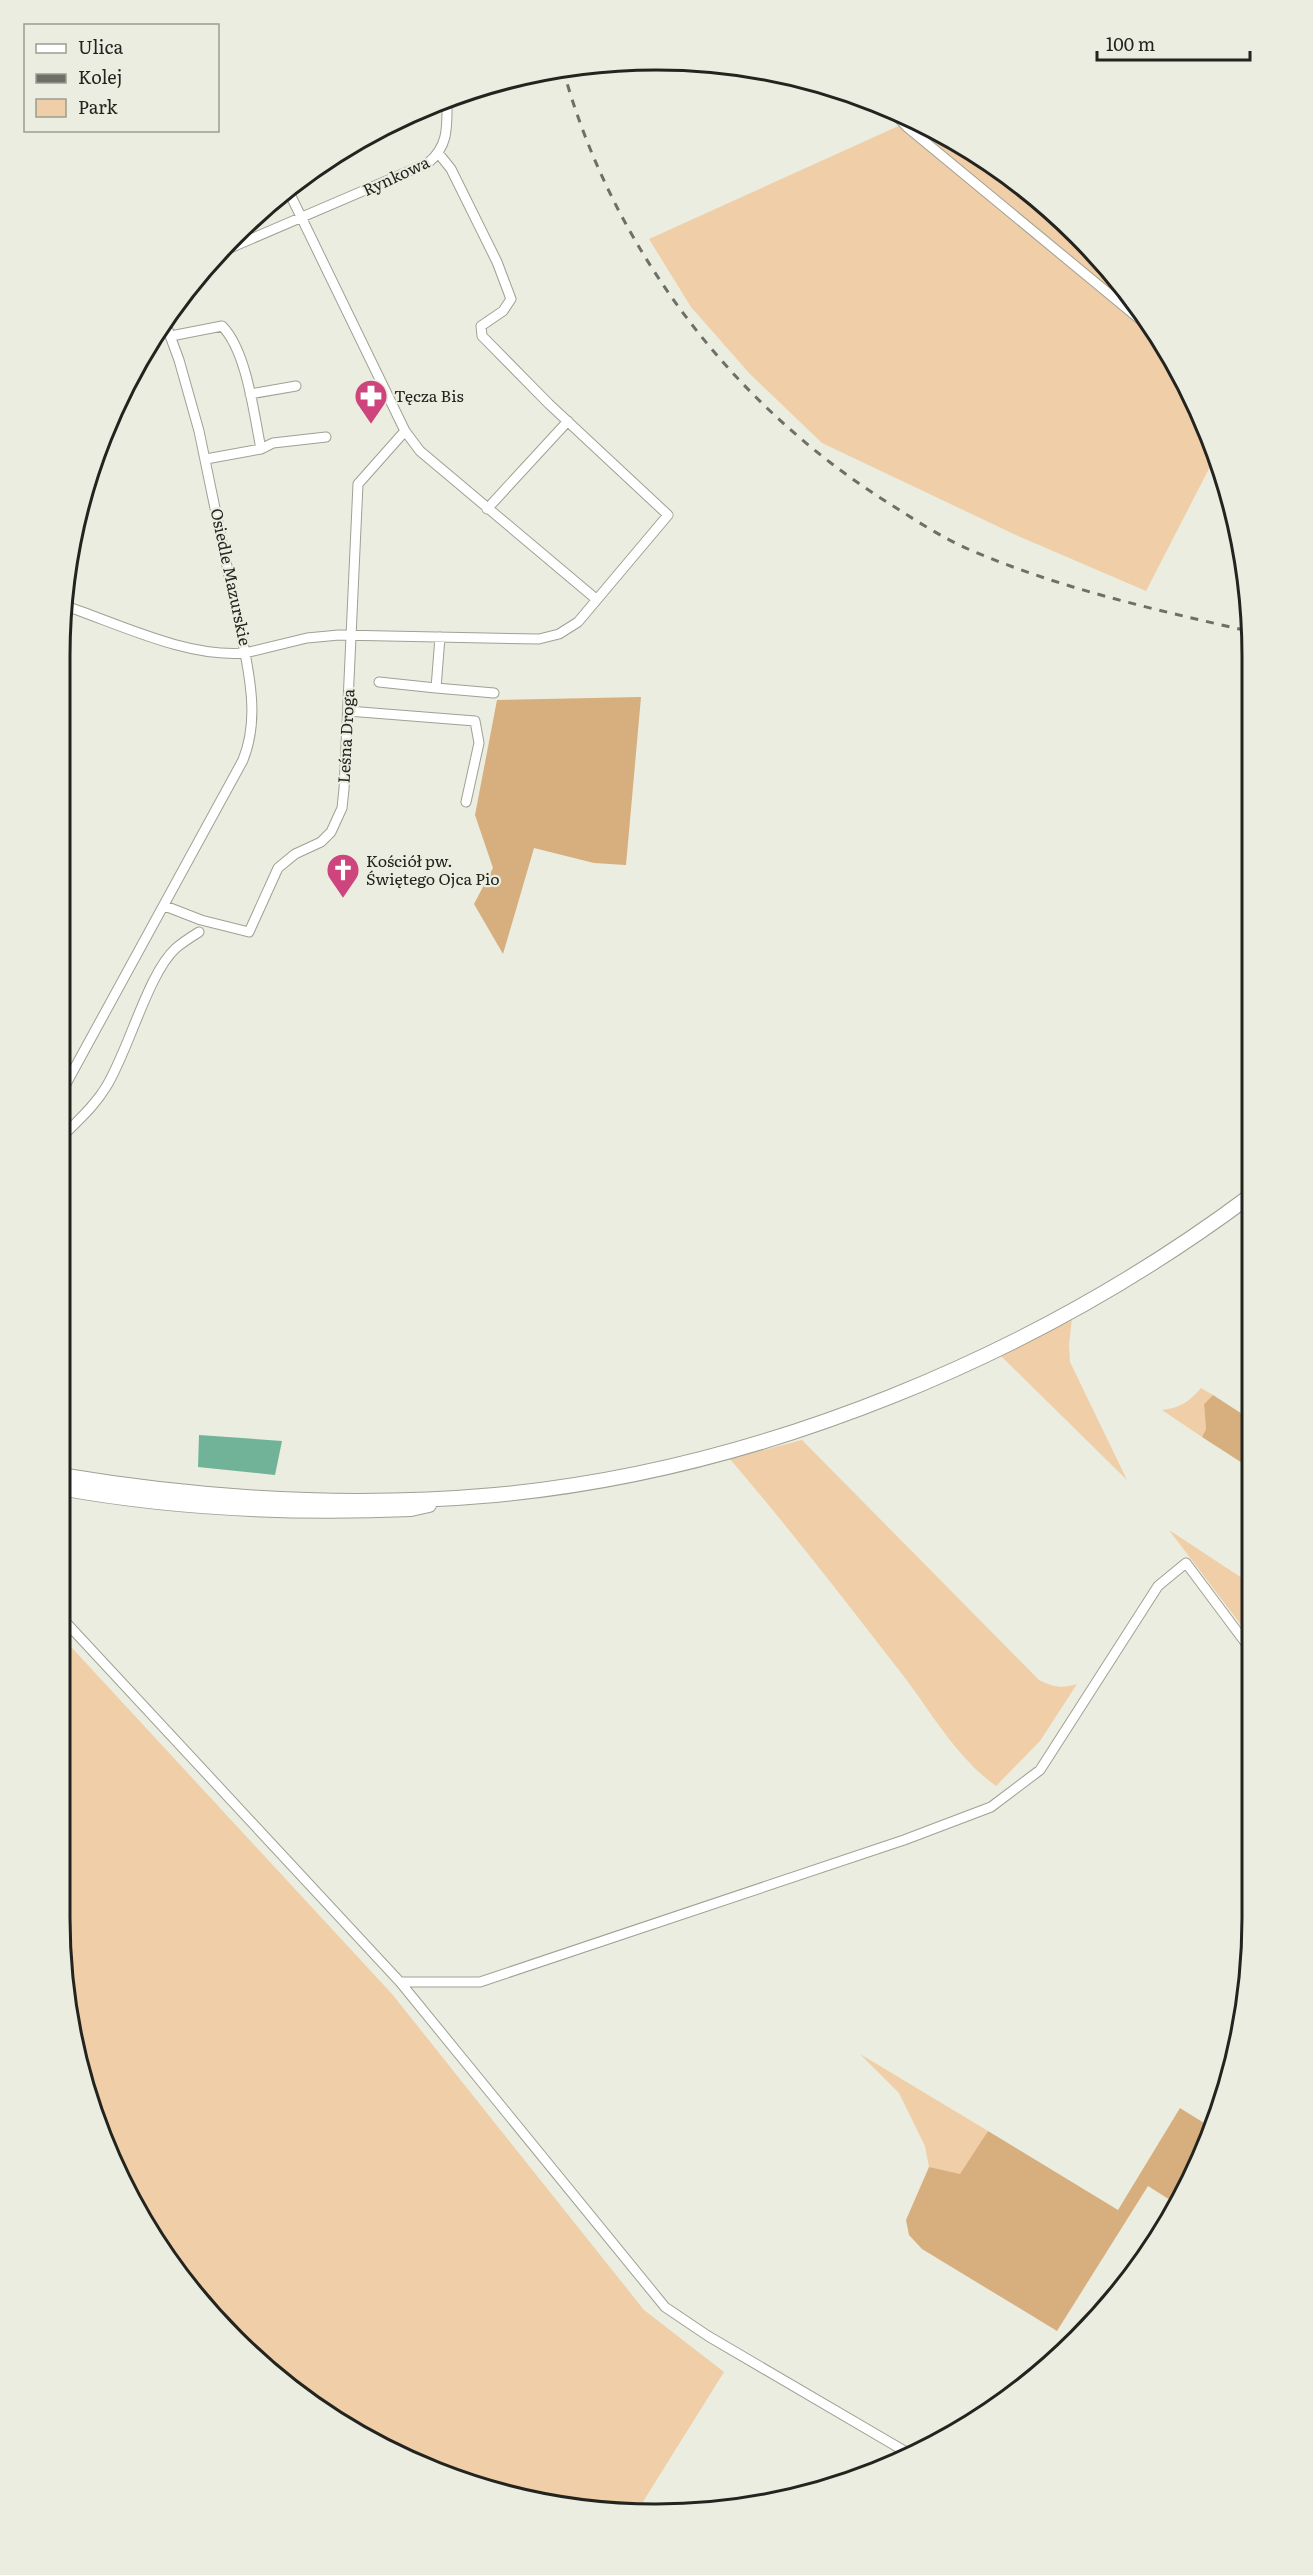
<svg xmlns="http://www.w3.org/2000/svg" width="1313" height="2575" font-family="Literata,serif">
  <style>
    .green { fill: #f0cea7 }
    .forest { fill: #d7ae7e }
    .water { fill: #70b398 }
    .lines { fill: none; stroke-linecap: round; stroke-linejoin: round }
    .minor-casing { stroke: #9ea194; stroke-width: 11 }
    .primary-casing { stroke: #9ea194; stroke-width: 16 }
    .minor { stroke: #fff; stroke-width: 9 }
    .primary { stroke: #fff; stroke-width: 14 }
    .rail { stroke: #6e6f67; stroke-width: 3; stroke-dasharray: 8 8; stroke-linecap: butt }
    .labels { text-anchor: middle; stroke-width: 4.5; stroke-linejoin: round; paint-order: stroke }
    .street-label { font-size: 16px; fill: #23241f; stroke: #eaeddf }
    .poi-label { font-size: 16px; fill: #23241f; stroke: #eaeddf; text-anchor: start }
    .rim { fill: none; stroke: #23241f; stroke-width: 3 }
  </style>
  <rect width="100%" height="100%" fill="#eaeddf"/>
  <path class="green" d="M 914,119 L 1020,183 L 1130,294 L 1208,429 L 1215,457 L 1146,591 L 1018,536 L 822,443 L 750,374 L 691,307 L 649,239 Z
    M 1072,1317 L 1069,1345 L 1070,1362 L 1127,1480 L 1000,1355 Z
    M 1201,1388 L 1213,1395 L 1204,1404 L 1206,1429 L 1202,1437 L 1162,1410 C 1180,1408 1189,1402 1201,1388 Z
    M 802,1440 L 1039,1680 C 1053,1687 1062,1689 1077,1684 L 1040,1741 L 996,1786 C 956,1757 932,1713 902,1674 C 846,1602 790,1529 730,1459 Z
    M 1169,1530 L 1251,1584 L 1251,1638 Z
    M 60,1635 L 392,1994 L 644,2310 L 724,2372 L 636,2513 L 618,2514 L 540,2503 L 429,2470 L 358,2435 L 263,2367 L 183,2282 L 140,2216 L 92,2111 L 71,2035 L 60,1918 Z
    M 860,2054 L 988,2131 L 960,2175 L 929,2167 L 925,2146 L 899,2093 Z"/>
  <path class="forest" d="M 641,697 L 626,865 L 594,863 L 534,848 L 503,954 L 474,904 L 493,868 L 475,815 L 497,700 Z
    M 1213,1395 L 1250,1419 L 1250,1468 L 1202,1437 L 1206,1429 L 1204,1404 Z
    M 1180,2108 L 1212,2128 L 1192,2182 L 1178,2205 L 1148,2186 L 1057,2331 L 922,2249 L 909,2235 L 906,2220 L 929,2167 L 960,2174 L 988,2131 L 1118,2210 Z"/>
  <path class="water" d="M 199,1435 L 282,1441 L 275,1475 L 198,1467 Z"/>
  <g class="lines">
    <g class="minor-casing">
      <path id="minor" d="M 892,111 L 907,127 L 1148,326
        M 288,190 L 405,431 L 420,451 L 596,599
        M 223,251 L 428,163 C 449,146 447,126 447,100
        M 165,322 L 179,360 L 199,431 L 245,653 L 307,638 L 339,635 L 539,639 L 559,634 L 578,622 L 668,515 L 549,404 L 482,336 L 481,326 L 503,311 L 511,299 L 497,262 L 451,169 L 439,154
        M 171,336 L 222,326 C 247,351 254,415 261,449 L 206,459
        M 250,394 L 296,386
        M 261,449 L 273,443 L 326,437
        M 487,509 L 568,421
        M 379,682 L 436,688 L 440,637
        M 436,688 L 494,693
        M 348,711 L 475,721 L 479,743 L 466,802
        M 165,906 L 201,920 L 249,932 L 278,868 L 295,854 L 321,842 L 331,832 L 342,808 L 344,789 L 358,484 L 405,431
        M 61,1093 L 243,760 C 257,725 252,689 245,653 C 187,658 119,624 63,605
        M 61,1138 C 77,1121 94,1107 106,1087 C 129,1050 148,973 176,948 C 183,942 191,937 199,932
        M 60,1616 L 400,1982 L 665,2307 L 708,2336 L 913,2456
        M 400,1982 L 480,1982 L 904,1840 L 991,1807 L 1040,1770 L 1158,1586 L 1186,1563 L 1251,1650"/>
    </g>
    <g class="primary-casing">
      <path id="primary" d="M 60,1475 C 203,1499 350,1508 495,1495 C 761,1470 1036,1356 1250,1196
        M 60,1488 C 176,1509 295,1514 411,1509 L 429,1505"/>
    </g>
    <use href="#minor" class="minor"/>
    <use href="#primary" class="primary"/>
    <path class="rail" d="M 563,69 C 612,248 733,406 890,504 C 915,520 941,537 968,549 C 1058,588 1152,609 1248,631"/>
  </g>
  <defs>
    <g id="pharmacy-pin" transform="scale(1.725)"><path d="M0 17L-7.5 6A9.5 9.5 0 1 1 7.5 6Z" fill="#ce447d" stroke="#eaeddf"/><path d="M-2-6h4v4h4v4h-4v4h-4v-4h-4v-4h4Z" fill="#fff"/></g>
    <g id="church-pin" transform="scale(1.725)"><path d="M0 17L-7.5 6A9.5 9.5 0 1 1 7.5 6Z" fill="#ce447d" stroke="#eaeddf"/><path d="M-1.2-6h2.4v3.5h3.3v2.4h-3.3V6h-2.4V-.1h-3.3v-2.4h3.3Z" fill="#fff"/></g>
  </defs>
  <g fill-rule="evenodd">
    <use href="#pharmacy-pin" x="371" y="396"/>
    <use href="#church-pin" x="343" y="870"/>
  </g>
  <g class="labels">
    <g class="street-label">
      <text transform="translate(396 176) rotate(-25)" y="6">Rynkowa</text>
      <text transform="translate(231 577) rotate(78)" y="6">Osiedle Mazurskie</text>
      <text transform="translate(346 736) rotate(-87)" y="6">Leśna Droga</text>
    </g>
    <g class="poi-label">
      <text x="394" y="402">Tęcza Bis</text>
      <text x="366" y="867">Kościół pw.<tspan x="366" dy="18">Świętego Ojca Pio</tspan></text>
    </g>
  </g>
  <path d="M0 0H1313V2575H0ZM656 70H656A586 586 0 0 1 1242 656V1918A586 586 0 0 1 656 2504H656A586 586 0 0 1 70 1918V656A586 586 0 0 1 656 70Z" fill="#eaeddf" fill-rule="evenodd"/>
  <path class="rim" d="M656 70H656A586 586 0 0 1 1242 656V1918A586 586 0 0 1 656 2504H656A586 586 0 0 1 70 1918V656A586 586 0 0 1 656 70Z"/>
  <rect x="24" y="24" width="195" height="108" fill="#eaeddf" stroke="#9a9d92" stroke-width="1.5"/>
  <rect x="36" y="44" width="30" height="9" fill="#ffffff" stroke="#9a9d92" stroke-width="1.5"/>
  <text x="78" y="54" font-size="18" fill="#23241f">Ulica</text>
  <rect x="36" y="74" width="30" height="9" fill="#6e6f67" stroke="#9a9d92" stroke-width="1.5"/>
  <text x="78" y="84" font-size="18" fill="#23241f">Kolej</text>
  <rect x="36" y="99" width="30" height="18" fill="#f0cea7" stroke="#9a9d92" stroke-width="1.5"/>
  <text x="78" y="114" font-size="18" fill="#23241f">Park</text>
  <path d="M1097 51v9h153v-9" fill="none" stroke="#23241f" stroke-width="3"/>
  <text x="1106" y="51" font-size="18" fill="#23241f" stroke="#eaeddf" stroke-width="4.5" paint-order="stroke">100 m</text>
</svg>
